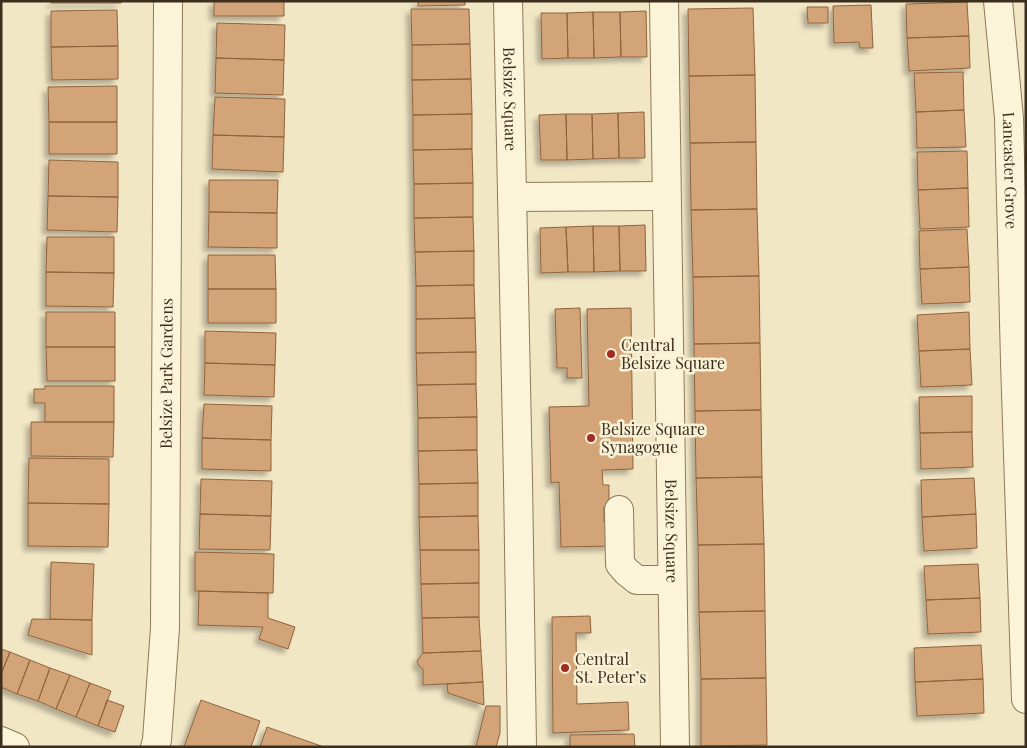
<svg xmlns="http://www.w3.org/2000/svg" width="1027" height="748" font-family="'Playfair Display',serif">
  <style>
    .building { fill: #d2a478; stroke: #90633d; filter: url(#shadow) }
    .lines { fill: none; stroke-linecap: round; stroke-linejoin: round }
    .minor-casing { stroke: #8e7959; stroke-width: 30 }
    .minor { stroke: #fbf4d9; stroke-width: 28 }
    .poi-dot { fill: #a22c24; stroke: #f8f1d5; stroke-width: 2 }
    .labels { text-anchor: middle; stroke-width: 5; stroke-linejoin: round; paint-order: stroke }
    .street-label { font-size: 16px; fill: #3d2f1e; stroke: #f8f1d5 }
    .poi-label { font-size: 16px; fill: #3d2f1e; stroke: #f8f1d5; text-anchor: start }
  </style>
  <defs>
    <filter id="shadow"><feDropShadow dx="-4.5" dy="4.5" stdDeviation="2.5" flood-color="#0004"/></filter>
  </defs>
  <rect width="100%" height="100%" fill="#f2e7c5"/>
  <path class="building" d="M 51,1 L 121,1 L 121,3 L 51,3 Z
    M 214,1 L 284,1 L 284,16 L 214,16 Z
    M 418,1 L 465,1 L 465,5 L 418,6 Z
    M 967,2 L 969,36 L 907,38 L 906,4 Z
    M 871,5 L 873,48 L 860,48 L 859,42 L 834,43 L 833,6 Z
    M 807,7 L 828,7 L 828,23 L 808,23 Z
    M 753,8 L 755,75 L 689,76 L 688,9 Z
    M 411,9 L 469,9 L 470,44 L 412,45 Z
    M 117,10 L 118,46 L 51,47 L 51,11 Z
    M 646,11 L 647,57 L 621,57 L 620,12 Z
    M 593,12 L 620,12 L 621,57 L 594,58 Z
    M 593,12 L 594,58 L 568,58 L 567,13 Z
    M 541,13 L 567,13 L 568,58 L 542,59 Z
    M 217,23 L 285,25 L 284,60 L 216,58 Z
    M 969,36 L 970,68 L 909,71 L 907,38 Z
    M 470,44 L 471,79 L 412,80 L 412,45 Z
    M 118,46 L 118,79 L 52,80 L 51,47 Z
    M 216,58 L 284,60 L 283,95 L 215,93 Z
    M 963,72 L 964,110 L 916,112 L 914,73 Z
    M 755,75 L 756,142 L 690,143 L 689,76 Z
    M 471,79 L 472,114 L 413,115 L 412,80 Z
    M 117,86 L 117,122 L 49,122 L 48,87 Z
    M 215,97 L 285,99 L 284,137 L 213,135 Z
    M 964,110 L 966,147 L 917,148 L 916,112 Z
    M 644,112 L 645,158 L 619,158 L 618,113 Z
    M 618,113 L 619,158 L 593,159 L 592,114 Z
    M 472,114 L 472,149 L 413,150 L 413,115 Z
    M 566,114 L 592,114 L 593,159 L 567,160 Z
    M 566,114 L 567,160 L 541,160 L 539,115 Z
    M 49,122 L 117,122 L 117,154 L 49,154 Z
    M 213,135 L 284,137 L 283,172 L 212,169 Z
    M 756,142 L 757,209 L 691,210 L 690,143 Z
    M 472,149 L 473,183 L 414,184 L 413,150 Z
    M 967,151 L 968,188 L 918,190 L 917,152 Z
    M 49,160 L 118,162 L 118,197 L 48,196 Z
    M 209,180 L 278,180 L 277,213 L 209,212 Z
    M 473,183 L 473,217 L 414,218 L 414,184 Z
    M 968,188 L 969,227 L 920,229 L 918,190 Z
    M 48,196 L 118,197 L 117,232 L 47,230 Z
    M 757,209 L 759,276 L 693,277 L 691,210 Z
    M 209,212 L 277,213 L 277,248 L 208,247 Z
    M 473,217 L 474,251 L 415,252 L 414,218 Z
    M 645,225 L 646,271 L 620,271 L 619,226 Z
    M 593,226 L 619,226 L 620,271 L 594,272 Z
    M 593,226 L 594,272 L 568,272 L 566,227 Z
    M 566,227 L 568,272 L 541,273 L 540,228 Z
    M 967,229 L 969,267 L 920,269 L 919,231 Z
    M 47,237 L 114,237 L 114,273 L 46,272 Z
    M 474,251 L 474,285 L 416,286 L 415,252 Z
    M 208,255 L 275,255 L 276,289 L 208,289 Z
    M 969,267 L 970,302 L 922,304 L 920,269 Z
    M 46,272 L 114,273 L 113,307 L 46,306 Z
    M 759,276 L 760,343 L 694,344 L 693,277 Z
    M 474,285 L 475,318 L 416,319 L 416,286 Z
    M 208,289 L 276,289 L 276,323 L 208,323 Z
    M 580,308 L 582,378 L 567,378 L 567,368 L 557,368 L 555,309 Z
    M 631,308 L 633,469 L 602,470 L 603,485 L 609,485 L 609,505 L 604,507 L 604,522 L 611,522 L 611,546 L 561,547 L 559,482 L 551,483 L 549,407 L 589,406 L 587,309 Z
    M 46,312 L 115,312 L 115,347 L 46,347 Z
    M 969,312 L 970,349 L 919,351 L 917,315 Z
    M 475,318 L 476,352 L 416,353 L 416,319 Z
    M 205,331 L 276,333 L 275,365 L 205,363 Z
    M 760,343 L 761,410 L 695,411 L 694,344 Z
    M 46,347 L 115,347 L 115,381 L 47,381 Z
    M 970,349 L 972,385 L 921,387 L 919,351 Z
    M 476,352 L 476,384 L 417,385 L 416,353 Z
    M 205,363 L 275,365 L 274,397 L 204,395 Z
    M 476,384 L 477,417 L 418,418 L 417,385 Z
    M 45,386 L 114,386 L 114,422 L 45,422 L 45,403 L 34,403 L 34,389 L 45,389 Z
    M 972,396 L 972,432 L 920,433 L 919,397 Z
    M 204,404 L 272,406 L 271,440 L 202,438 Z
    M 761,410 L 762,477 L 696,478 L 695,411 Z
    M 477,417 L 477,450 L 418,451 L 418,418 Z
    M 31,422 L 114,422 L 113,457 L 31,456 Z
    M 972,432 L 973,467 L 921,469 L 920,433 Z
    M 202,438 L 271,440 L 271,471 L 202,469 Z
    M 477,450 L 478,483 L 419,484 L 418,451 Z
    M 29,458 L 109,459 L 109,504 L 28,503 Z
    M 762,477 L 764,544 L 698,545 L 696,478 Z
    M 974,478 L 976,514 L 922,517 L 921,480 Z
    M 201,479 L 272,481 L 271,516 L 200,514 Z
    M 478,483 L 478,516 L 419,517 L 419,484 Z
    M 28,503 L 109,504 L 108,547 L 28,546 Z
    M 200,514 L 271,516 L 270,550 L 199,549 Z
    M 976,514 L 977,548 L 924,551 L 922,517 Z
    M 478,516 L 479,550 L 420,550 L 419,517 Z
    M 764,544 L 765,611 L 699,612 L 698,545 Z
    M 420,550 L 479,550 L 479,583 L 421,584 Z
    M 195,552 L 274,554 L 273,593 L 195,591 Z
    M 51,562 L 94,564 L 92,620 L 50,619 Z
    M 978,564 L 980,598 L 926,600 L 924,566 Z
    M 479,583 L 479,617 L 422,618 L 421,584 Z
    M 199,591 L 268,593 L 268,618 L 295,627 L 288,649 L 259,639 L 263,627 L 198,625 Z
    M 980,598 L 981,632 L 928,634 L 926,600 Z
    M 765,611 L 766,678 L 701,679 L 699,612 Z
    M 590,616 L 591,633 L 576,633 L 577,704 L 628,702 L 629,730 L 553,733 L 552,617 Z
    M 479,617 L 481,651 L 423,653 L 422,618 Z
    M 32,619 L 92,620 L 92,655 L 28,635 Z
    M 981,645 L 983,679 L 915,682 L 914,648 Z
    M 1,649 L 10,652 L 1,674 Z
    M 481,651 L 483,682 L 423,685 L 423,669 L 419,666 L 417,661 L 423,653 Z
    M 10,652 L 30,660 L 17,694 L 1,687 L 1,674 Z
    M 30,660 L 50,668 L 38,701 L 17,694 Z
    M 50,668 L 70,675 L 56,709 L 38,701 Z
    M 70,675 L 90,683 L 76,717 L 56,709 Z
    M 766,678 L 767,745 L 701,746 L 701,679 Z
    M 983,679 L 984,713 L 917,716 L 915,682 Z
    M 483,682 L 484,705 L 448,693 L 447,684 Z
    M 90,683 L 111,691 L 98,726 L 76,717 Z
    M 107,700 L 124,706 L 115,732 L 98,726 Z
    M 201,700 L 260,721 L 251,747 L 184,747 Z
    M 486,706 L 500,706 L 500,733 L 496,747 L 476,747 Z
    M 267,727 L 324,747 L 260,747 Z
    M 634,734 L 635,747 L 570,747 L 570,735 Z"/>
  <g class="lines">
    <g class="minor-casing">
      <g id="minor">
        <path id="s1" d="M 508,1 L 518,480 L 522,747"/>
        <path id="s2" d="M 664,1 L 675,747"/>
        <path id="s3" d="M 998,1 L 1009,118 L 1015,362 L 1026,699"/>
        <path d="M 512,197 L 665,196"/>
        <path d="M 619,510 L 620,564 L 627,572 L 637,580 L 672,580"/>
        <path d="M 1,741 L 15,747"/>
        <path id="s4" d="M 155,747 L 157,740 L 165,628 L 168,1"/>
      </g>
    </g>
    <use href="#minor" class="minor"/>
  </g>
  <g class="poi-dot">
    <circle cx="611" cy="354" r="5"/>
    <circle cx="591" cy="438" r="5"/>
    <circle cx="565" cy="668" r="5"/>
  </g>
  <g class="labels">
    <g class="street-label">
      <text dy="6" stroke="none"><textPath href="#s1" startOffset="98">Belsize Square</textPath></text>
      <text dy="6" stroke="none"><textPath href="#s3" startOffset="170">Lancaster Grove</textPath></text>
      <text dy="6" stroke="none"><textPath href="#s4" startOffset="374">Belsize Park Gardens</textPath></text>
      <text dy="6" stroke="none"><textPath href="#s2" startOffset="530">Belsize Square</textPath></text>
    </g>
    <g class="poi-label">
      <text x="621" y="351">Central<tspan x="621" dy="18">Belsize Square</tspan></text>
      <text x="601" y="435">Belsize Square<tspan x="601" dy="18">Synagogue</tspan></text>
      <text x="575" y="665">Central<tspan x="575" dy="18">St. Peter’s</tspan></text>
    </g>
  </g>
  <rect width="1027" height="748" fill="none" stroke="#3d2f1e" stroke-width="5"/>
</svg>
